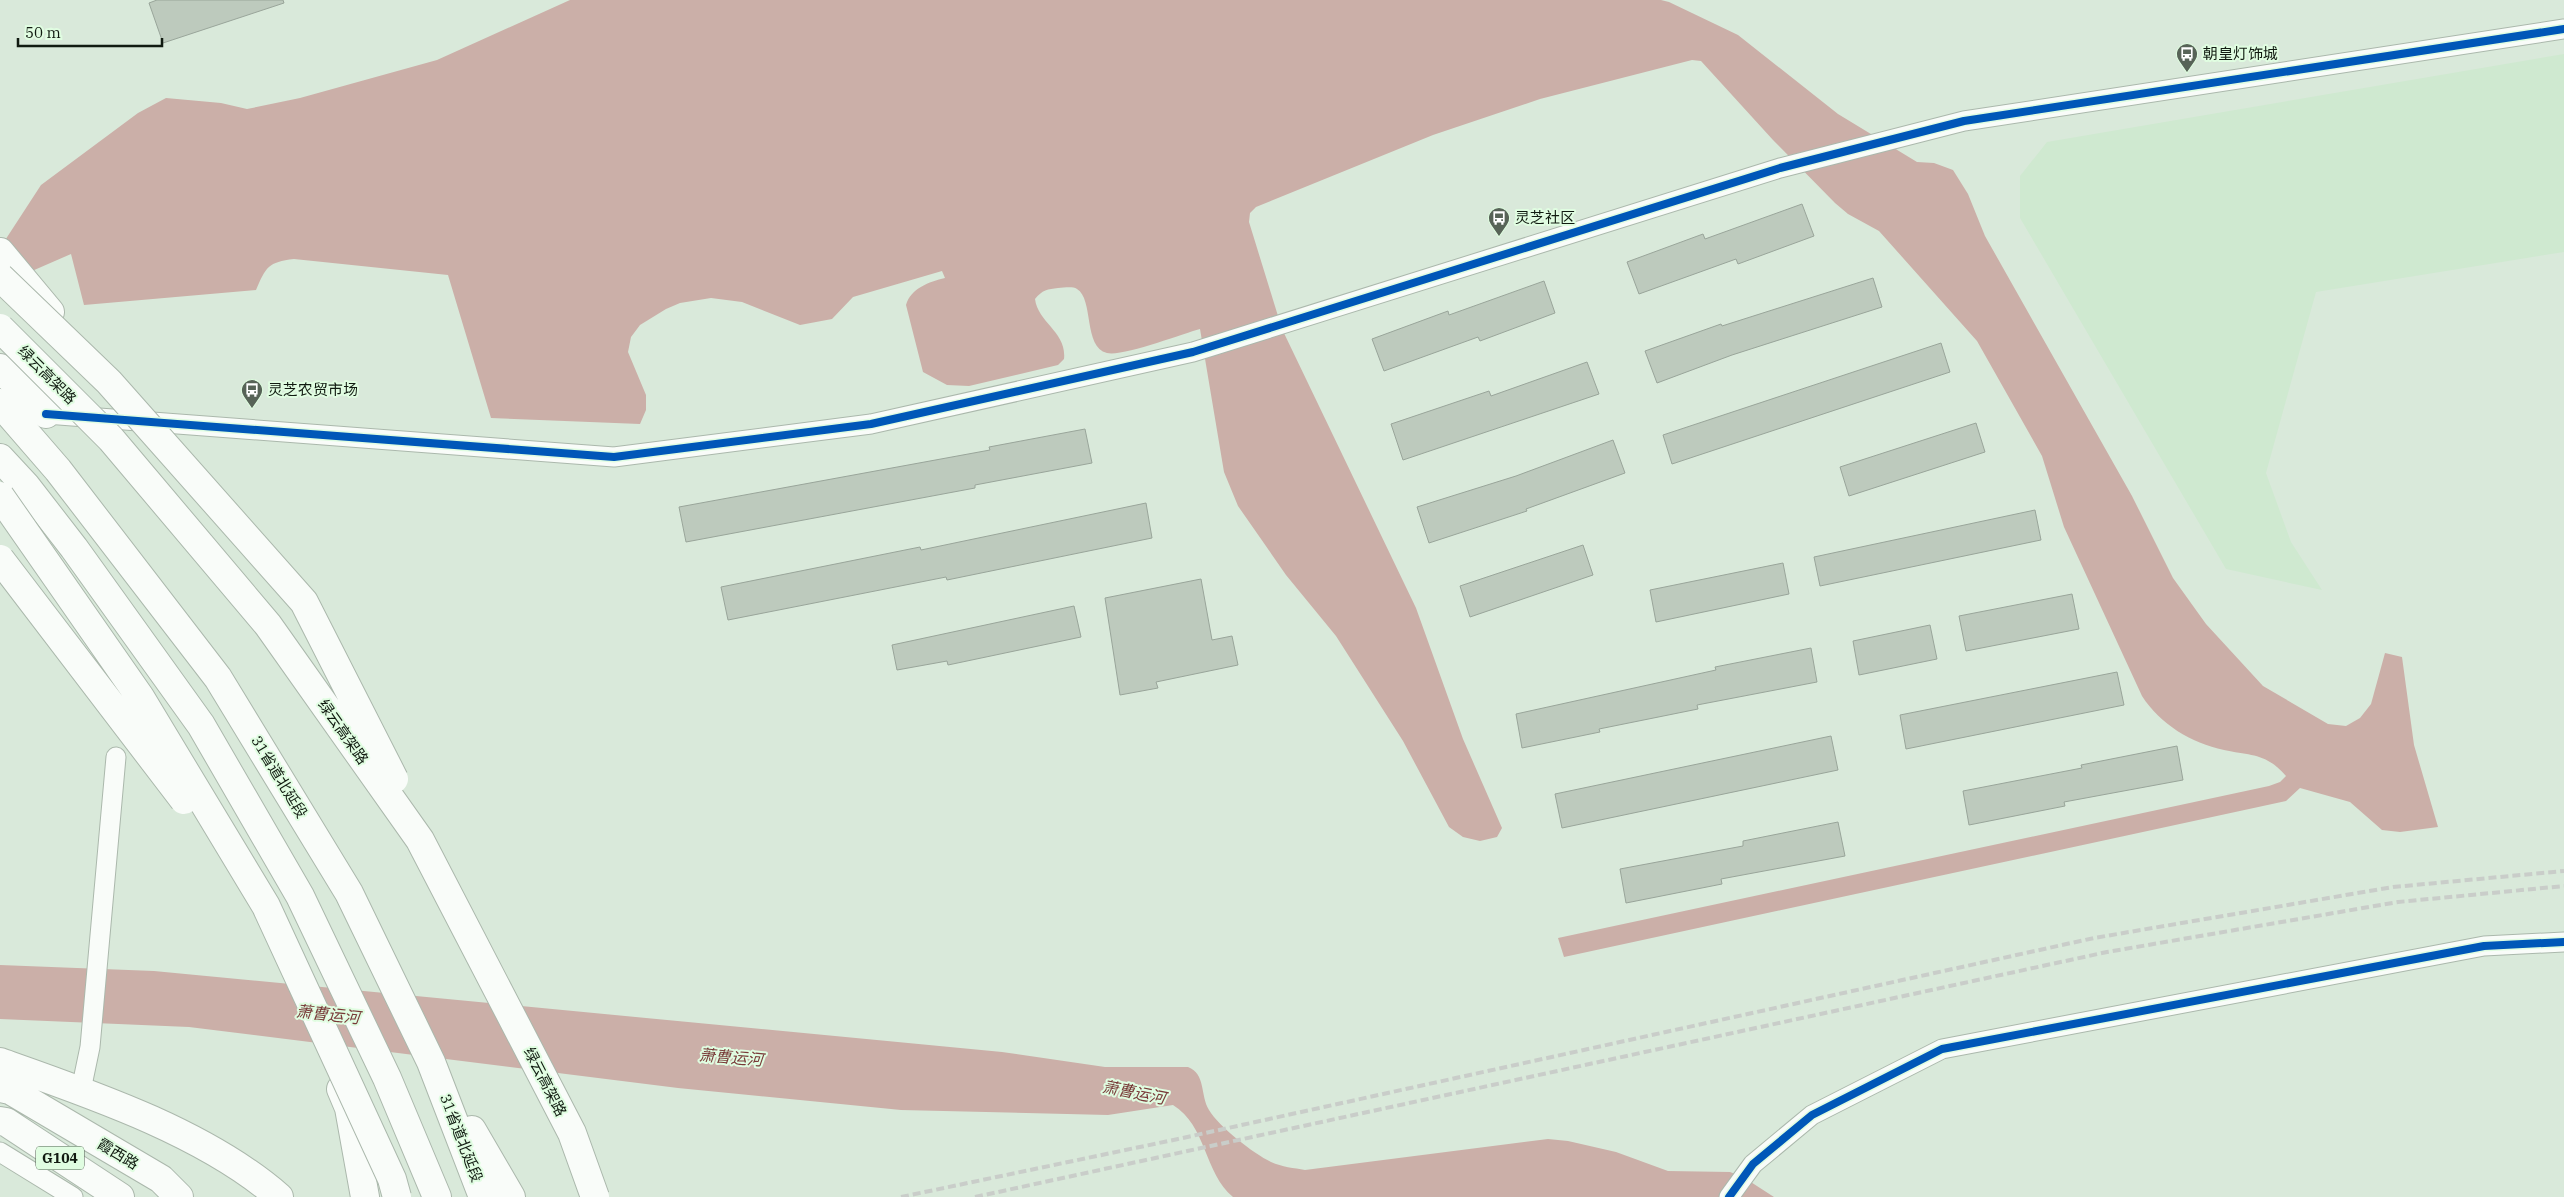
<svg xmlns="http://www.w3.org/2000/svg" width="2564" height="1197" font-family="'IBM Plex Serif','Noto Sans SC',serif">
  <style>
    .built { fill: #cfe9d0 }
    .water { fill: #cbafa8 }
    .building { fill: #bdcabd; stroke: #99a59a }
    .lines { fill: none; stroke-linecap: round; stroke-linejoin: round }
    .street-casing { stroke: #abb8ac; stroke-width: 21 }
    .primary-casing { stroke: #abb8ac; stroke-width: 30 }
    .highway-casing { stroke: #abb8ac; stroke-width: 30 }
    .street { stroke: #f9fcf9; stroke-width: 19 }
    .primary { stroke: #f9fcf9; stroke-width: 28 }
    .highway { stroke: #f9fcf9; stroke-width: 28 }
    .rail { stroke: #c9cdc9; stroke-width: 4; stroke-dasharray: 8 4; stroke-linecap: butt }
    .highway-bridge-casing { stroke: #abb8ac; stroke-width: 30; stroke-linecap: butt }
    .highway-bridge { stroke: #f9fcf9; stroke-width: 28 }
    .cycleway-casing { stroke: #e0fde1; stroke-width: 11 }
    .cycleway { stroke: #0057b8; stroke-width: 8 }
    .labels { text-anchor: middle; stroke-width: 4; stroke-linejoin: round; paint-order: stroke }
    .shield { fill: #e0fde1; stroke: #4f5f4f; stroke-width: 1 }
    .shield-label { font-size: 14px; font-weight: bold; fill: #111b11 }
    .poi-label { font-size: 15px; fill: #111b11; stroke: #e0fde1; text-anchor: start }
    .street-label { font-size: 15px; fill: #111b11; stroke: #e0fde1 }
    .water-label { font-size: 16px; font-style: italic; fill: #783a38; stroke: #e0fde1 }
  </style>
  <rect width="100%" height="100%" fill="#d9e9da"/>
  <path class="built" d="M 2564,54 L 2564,252 L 2316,292 L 2266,473 L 2291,542 L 2322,590 L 2226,569 L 2020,218 L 2020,176 L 2047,142 Z"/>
  <path class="water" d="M 570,0 L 1661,0 L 1669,2 L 1738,35 L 1838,114 L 1917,162 L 1934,163 L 1953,170 L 1968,194 L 1985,236 L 2132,496 L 2173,578 L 2206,624 L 2263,686 L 2328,724 L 2346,726 L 2360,718 L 2371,704 L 2385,653 L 2402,657 L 2414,745 L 2438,827 L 2400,832 L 2382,830 L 2350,802 L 2300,788 L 2286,801 L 1564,957 L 1558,938 L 2269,786 L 2280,782 L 2286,776 C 2266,753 2252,756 2224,750 C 2191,743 2160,724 2142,696 L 2064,527 L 2042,456 L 1977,341 L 1879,231 L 1848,214 L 1835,203 L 1773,140 L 1701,61 L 1692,60 L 1540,99 L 1433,135 L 1256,207 L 1250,213 L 1249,222 L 1282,329 L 1416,608 L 1463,739 L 1502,828 L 1497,837 L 1480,841 L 1463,837 L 1449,827 L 1403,741 L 1336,636 L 1286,575 L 1238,506 L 1224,472 L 1200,329 C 1182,334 1122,357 1107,353 C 1083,347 1094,299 1077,289 C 1072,286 1064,288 1058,288 C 1048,289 1042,290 1035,299 C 1038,323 1067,332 1064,359 L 1058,365 L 969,386 L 947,385 L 923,372 L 906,305 C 911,288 929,282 945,278 L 942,271 L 853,297 L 832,319 L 800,325 L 742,302 L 711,298 L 680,303 L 666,309 L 640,325 L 631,337 L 628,352 L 646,395 L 646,410 L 640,424 L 491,418 L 448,275 L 294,259 C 268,262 266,267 256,290 L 84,305 L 71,254 L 9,281 L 0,248 L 41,185 L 138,113 L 166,98 L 221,103 L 247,109 L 300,98 L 437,60 Z
    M 0,965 L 154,971 L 1002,1052 L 1105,1067 L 1188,1067 C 1206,1074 1200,1095 1209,1110 C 1219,1127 1253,1153 1271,1162 C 1282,1167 1294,1168 1305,1170 L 1548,1139 L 1568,1141 L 1616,1152 L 1668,1171 L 1730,1172 L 1743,1177 L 1774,1197 L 1233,1197 C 1204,1173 1207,1126 1173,1105 L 1108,1115 L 901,1110 L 678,1088 L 189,1027 L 0,1019 Z"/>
  <path class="building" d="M 157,0 L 283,0 L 284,3 L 163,43 L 149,3 Z
    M 1802,204 L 1814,236 L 1738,264 L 1736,259 L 1639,294 L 1627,262 L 1703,234 L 1705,239 Z
    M 1873,278 L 1882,307 L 1732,355 L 1657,383 L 1645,351 L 1721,324 L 1722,326 Z
    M 1544,281 L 1555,313 L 1480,341 L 1478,337 L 1384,371 L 1372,339 L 1448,311 L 1449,315 Z
    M 1941,343 L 1950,372 L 1672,464 L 1663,435 Z
    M 1587,362 L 1599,394 L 1403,460 L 1391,424 L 1489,391 L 1491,396 Z
    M 1976,423 L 1985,452 L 1849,496 L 1840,467 Z
    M 1085,429 L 1092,463 L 975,485 L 975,488 L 686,542 L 679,507 L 990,450 L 989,447 Z
    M 1613,440 L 1625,473 L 1526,509 L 1527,511 L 1429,543 L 1417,507 L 1516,476 Z
    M 1146,503 L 1152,538 L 947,580 L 946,577 L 728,620 L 721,587 L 920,547 L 921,550 Z
    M 2035,510 L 2041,540 L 1820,586 L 1814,557 Z
    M 1583,545 L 1593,575 L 1470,617 L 1460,586 Z
    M 1783,563 L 1789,594 L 1656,622 L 1650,590 Z
    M 1201,579 L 1212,640 L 1232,636 L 1238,665 L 1156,682 L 1158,688 L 1120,695 L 1105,598 Z
    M 2072,594 L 2079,629 L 1966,651 L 1959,616 Z
    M 1074,606 L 1081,637 L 948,665 L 947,661 L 897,670 L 892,645 Z
    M 1930,625 L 1937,659 L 1859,675 L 1853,641 Z
    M 1811,648 L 1817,682 L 1697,705 L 1698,709 L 1599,729 L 1600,732 L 1522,748 L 1516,714 L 1716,670 L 1715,667 Z
    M 2117,672 L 2124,705 L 1906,749 L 1900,715 Z
    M 1831,736 L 1838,770 L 1562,828 L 1555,794 Z
    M 2177,746 L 2183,780 L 2064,802 L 2065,806 L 1969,825 L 1963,791 L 2082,768 L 2081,765 Z
    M 1838,822 L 1845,856 L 1721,879 L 1722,884 L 1626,903 L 1620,869 L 1743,846 L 1743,841 Z"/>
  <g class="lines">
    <g class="street-casing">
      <path id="street" d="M 46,414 L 614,457 L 871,424 L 1193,352 L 1780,168 L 1964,121 L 2564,29
        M 81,1090 L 90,1047 L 116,757
        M 0,1152 L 73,1197
        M 1729,1197 L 1753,1164 L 1812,1115 L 1942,1049 L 2484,946 L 2564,942"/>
    </g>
    <g class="primary-casing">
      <path id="primary" d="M 0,403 L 58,470 L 218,678 L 349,893 L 431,1062 L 483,1197
        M 0,458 L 26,486 L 74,548 L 201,725 L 300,896 L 387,1078 L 437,1197
        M 0,1062 C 91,1094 206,1133 279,1197
        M 0,1088 L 10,1090 L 161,1179 L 179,1197
        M 341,1089 L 349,1108 L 365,1197
        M 0,1121 L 6,1122 L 120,1197
        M 472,1130 L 511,1197"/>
    </g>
    <g class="highway-casing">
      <path id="highway" d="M 0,252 L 50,312
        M 0,368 L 46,414"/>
    </g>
    <use href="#street" class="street"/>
    <use href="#primary" class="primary"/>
    <use href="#highway" class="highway"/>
    <path class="rail" d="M 901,1197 L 1178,1139 L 2094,938 L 2393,887 L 2564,871
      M 975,1197 L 2107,952 L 2398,902 L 2564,886"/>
    <g class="highway-bridge-casing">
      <path id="highway-bridge" d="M 0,277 L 109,382 L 304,602 L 394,779
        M 0,328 L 111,439 L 268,625 L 420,840 L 572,1133 L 595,1197
        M 0,496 L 140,697 L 266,906 L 392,1179 L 397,1197
        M 0,559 L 184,800"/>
    </g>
    <use href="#highway-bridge" class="highway-bridge"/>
    <g class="cycleway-casing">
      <path id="cycleway" d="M 46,414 L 614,457 L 871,424 L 1193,352 L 1780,168 L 1964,121 L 2564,29
        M 1729,1197 L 1753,1164 L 1812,1115 L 1942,1049 L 2484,946 L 2564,942"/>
    </g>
    <use href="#cycleway" class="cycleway"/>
  </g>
  <defs>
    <g id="bus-pin" transform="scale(1.125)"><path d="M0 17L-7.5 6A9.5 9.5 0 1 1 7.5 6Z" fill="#576357" stroke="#e0fde1"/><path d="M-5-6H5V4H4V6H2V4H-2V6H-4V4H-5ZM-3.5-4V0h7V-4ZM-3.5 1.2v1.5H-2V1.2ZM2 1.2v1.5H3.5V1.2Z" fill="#fff"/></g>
  </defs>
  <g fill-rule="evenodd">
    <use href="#bus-pin" x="2187" y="54"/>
    <use href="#bus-pin" x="1499" y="218"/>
    <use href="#bus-pin" x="252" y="390"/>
  </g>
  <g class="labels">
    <rect class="shield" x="36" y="1146.5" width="48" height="23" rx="4"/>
    <g class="shield-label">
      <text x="60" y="1163">G104</text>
    </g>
    <g class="poi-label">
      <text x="2203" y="59">朝皇灯饰城</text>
      <text x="1515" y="223">灵芝社区</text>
      <text x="268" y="395">灵芝农贸市场</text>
    </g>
    <g class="street-label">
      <text transform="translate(47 375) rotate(45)" y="5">绿云高架路</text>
      <text transform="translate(343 732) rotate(55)" y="5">绿云高架路</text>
      <text transform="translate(279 777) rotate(59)" y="5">31省道北延段</text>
      <text transform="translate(545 1082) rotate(63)" y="5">绿云高架路</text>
      <text transform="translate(461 1138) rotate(69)" y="5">31省道北延段</text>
      <text transform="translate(118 1154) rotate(31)" y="5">霞西路</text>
    </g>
    <g class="water-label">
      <text transform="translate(328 1014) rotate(6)" y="6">萧曹运河</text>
      <text transform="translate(731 1057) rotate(5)" y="6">萧曹运河</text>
      <text transform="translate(1134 1092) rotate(11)" y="6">萧曹运河</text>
    </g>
  </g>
  <path d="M18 38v8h144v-8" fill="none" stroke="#111b11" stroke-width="2.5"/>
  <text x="25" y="38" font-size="15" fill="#111b11" stroke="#e0fde1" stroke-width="4" paint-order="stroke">50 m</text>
</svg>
